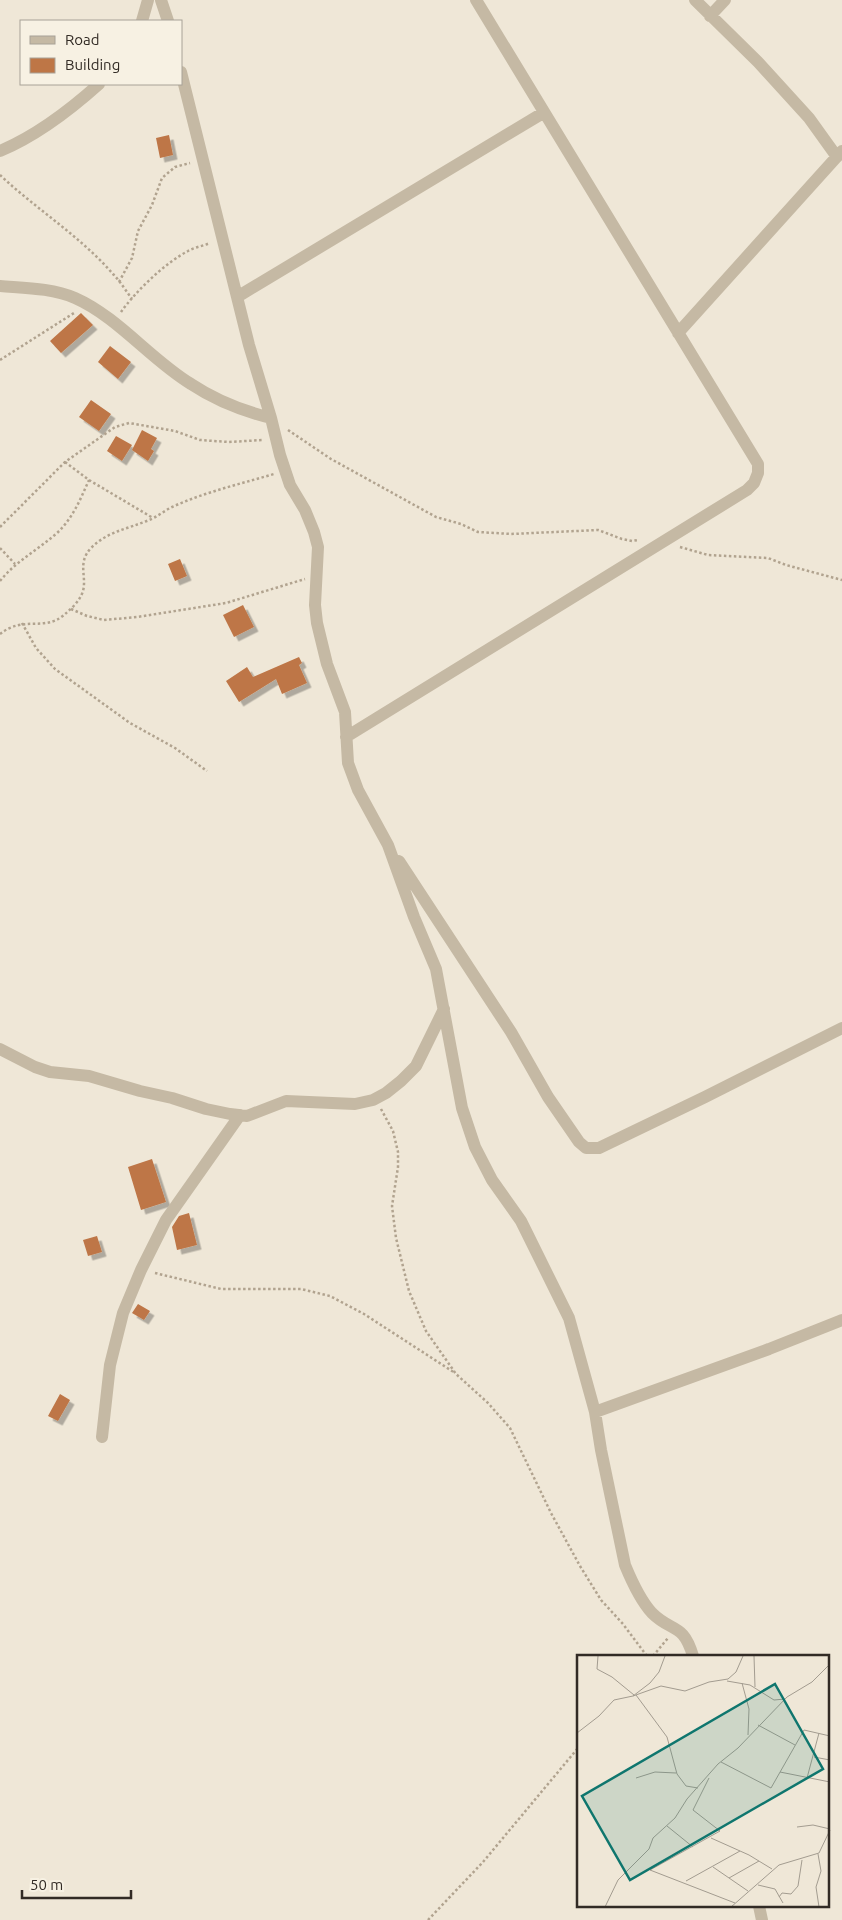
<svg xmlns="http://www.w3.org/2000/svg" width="842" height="1920" font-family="Ubuntu,sans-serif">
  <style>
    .building { fill: #be7646; filter: url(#shadow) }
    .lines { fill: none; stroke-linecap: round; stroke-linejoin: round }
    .path { stroke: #b1a38f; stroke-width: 2.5; stroke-dasharray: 2.5 2.5; stroke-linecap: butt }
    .street { stroke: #c5b9a4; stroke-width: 12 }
    .inset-road { fill: none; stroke: #a39c90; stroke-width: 1 }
    .view { fill: #0f766e; fill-opacity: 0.15; stroke: #0f766e; stroke-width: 2.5 }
    .inset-edge { fill: none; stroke: #322b25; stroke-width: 2.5 }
  </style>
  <defs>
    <filter id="shadow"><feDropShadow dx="4.5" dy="4.5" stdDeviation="0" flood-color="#0004"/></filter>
  </defs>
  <rect width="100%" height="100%" fill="#efe7d7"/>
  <path class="building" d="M 169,135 L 173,155 L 160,158 L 156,138 Z
    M 81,313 L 93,325 L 61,353 L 50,341 Z
    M 110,346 L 131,362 L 118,379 L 98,362 Z
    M 91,400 L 111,414 L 99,431 L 79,417 Z
    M 142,430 L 157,438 L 151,449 L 154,451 L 148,461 L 132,450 Z
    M 116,436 L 132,445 L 122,461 L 107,451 Z
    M 180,559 L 187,576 L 175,581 L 168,564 Z
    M 243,605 L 254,627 L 234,637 L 223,615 Z
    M 299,657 L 302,663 L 299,665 L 307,683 L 282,694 L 276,679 L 239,702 L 226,681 L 247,667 L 253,677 Z
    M 152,1159 L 166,1202 L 141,1210 L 128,1167 Z
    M 189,1213 L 197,1245 L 177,1250 L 172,1227 L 179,1216 Z
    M 97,1236 L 102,1252 L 88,1256 L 83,1240 Z
    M 138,1304 L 150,1311 L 144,1320 L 132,1313 Z
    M 60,1394 L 70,1400 L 58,1421 L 48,1416 Z"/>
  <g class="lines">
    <path class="path" d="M 0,175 C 36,209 80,236 113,274 C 120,281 126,291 132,299
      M 119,282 L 132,258 L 138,231 L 152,205 L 162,178 L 175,167 L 190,163
      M 121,312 C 136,291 165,263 188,251 C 195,247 203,246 210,243
      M 0,360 L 74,313
      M 288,430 L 331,459 L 436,517 L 461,524 L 478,532 L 511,534 L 598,530 L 622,539 L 632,541 L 638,540
      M 65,462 L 89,480 L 153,518
      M 0,527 L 65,462 L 115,427 L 129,423 L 175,431 L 200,440 L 229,442 L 262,440
      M 680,547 L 708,555 L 768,558 L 786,565 L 842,580
      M 0,548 L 15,564
      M 0,581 C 16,561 38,550 57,533 C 73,518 80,500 89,480
      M 71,609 L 87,616 L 104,620 L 137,617 L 226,603 L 305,579
      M 22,623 L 36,648 L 55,669 L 130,723 L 175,748 L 207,771
      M 0,634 C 24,615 44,632 64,615 C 71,609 80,601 83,591 C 87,576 77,563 91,548 C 108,531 128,529 149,520 C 157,517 164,511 172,507 C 205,492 240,484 274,474
      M 381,1109 L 393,1131 L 398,1152 L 398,1167 L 392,1206 L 396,1238 L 409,1291 L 426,1331 L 456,1374 L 488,1403 L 510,1428 L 551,1513 L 580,1566 L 601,1600 L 623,1624 L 647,1656
      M 155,1273 L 221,1289 L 301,1289 L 330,1296 L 364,1314 L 455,1373
      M 653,1656 L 668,1638
      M 428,1920 L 483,1862 L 578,1748"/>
    <path class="street" d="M 161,0 L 168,21
      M 695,0 L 758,62 L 809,118 L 837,157
      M 710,16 L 725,0
      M 142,21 L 148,0
      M 181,72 L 249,345 L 271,418 L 280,455 L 290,485 L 305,510 L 314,532 L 318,547 L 315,605 L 317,623 L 327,664 L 345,712 L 348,763 L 358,790 L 388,845 L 414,917 L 436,969 L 462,1108 L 475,1147 L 492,1180 L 521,1221 L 569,1318 L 595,1412 L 601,1450 L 625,1565 C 632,1582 640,1600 652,1613 C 672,1633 683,1622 693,1656
      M 0,151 C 36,136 70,110 99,84
      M 0,286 C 24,288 52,288 75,298 C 118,317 151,360 191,384 C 215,400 243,411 271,418
      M 237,297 L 543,113
      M 678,333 L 842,151
      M 346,737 L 747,490 L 754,483 L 758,473 L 758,464 L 476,0
      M 399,861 L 511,1032 L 548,1097 L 579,1142 L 586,1148 L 599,1148 L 705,1097 L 842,1028
      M 0,1049 L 35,1067 L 50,1072 L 89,1076 L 140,1091 L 172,1098 L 206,1109 L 230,1114 L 247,1116 L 286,1101 L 355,1104 L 373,1100 L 386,1093 L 401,1081 L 416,1066 L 444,1009
      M 595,1412 L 769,1349 L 842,1320
      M 102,1437 L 110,1365 L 123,1313 L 141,1270 L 166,1220 L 240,1115
      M 759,1906 L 762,1920"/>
  </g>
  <g transform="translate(577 1655)">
    <rect width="252" height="252" fill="#efe7d7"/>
    <path class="inset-road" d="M 21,1 L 20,14 L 35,22 L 57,40M 177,1 L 178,32M 150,26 L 173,30 L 197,45 L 208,44M 165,28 L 172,54 L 171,80M 59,40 L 90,82 L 100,119 L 109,131 L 121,133M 56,41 L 84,31 L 108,36 L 132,27 L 151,24 L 159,17 L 166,1M 181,70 L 218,90M 0,78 L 22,61 L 37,45 L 56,41 L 73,28 L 82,17 L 88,1M 237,102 L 253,105M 144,107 L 194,133 L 227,75 L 253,81M 203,117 L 253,127M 59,123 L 78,117 L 99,118M 132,123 L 116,155 L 143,176 L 73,215 L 158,248M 230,123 L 242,78M 90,171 L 116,192M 220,172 L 236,170 L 253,174M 134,183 L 172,200 L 195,214M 241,199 L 244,216 L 239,232 L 242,252M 136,212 L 171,236M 152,223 L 182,206M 109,226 L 163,196M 181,230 L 198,234 L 206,248M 202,242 L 205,238 L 214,239 L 221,231 L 225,205M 28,252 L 41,225 L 72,194 L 76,183 L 98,163 L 110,144 L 141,109 L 161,93 L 210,42 L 235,27 L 253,9M 154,252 L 202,210 L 242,198 L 253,175"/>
    <path class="view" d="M 198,29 L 246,114 L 53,225 L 5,141 Z"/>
    <rect width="252" height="252" class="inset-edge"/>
  </g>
  <rect x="20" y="20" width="162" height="65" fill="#f7f1e3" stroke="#a8a297"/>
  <rect x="30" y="36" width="25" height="8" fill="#c5b9a4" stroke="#a8a297"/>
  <text x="65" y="45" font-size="15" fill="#322b25">Road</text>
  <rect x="30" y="58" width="25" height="15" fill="#be7646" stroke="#a8a297"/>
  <text x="65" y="70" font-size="15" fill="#322b25">Building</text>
  <path d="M22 1890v8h109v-8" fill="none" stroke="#322b25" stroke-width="2.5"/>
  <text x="30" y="1890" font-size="15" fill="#322b25" stroke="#f7f1e3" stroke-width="4" paint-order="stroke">50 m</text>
</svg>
